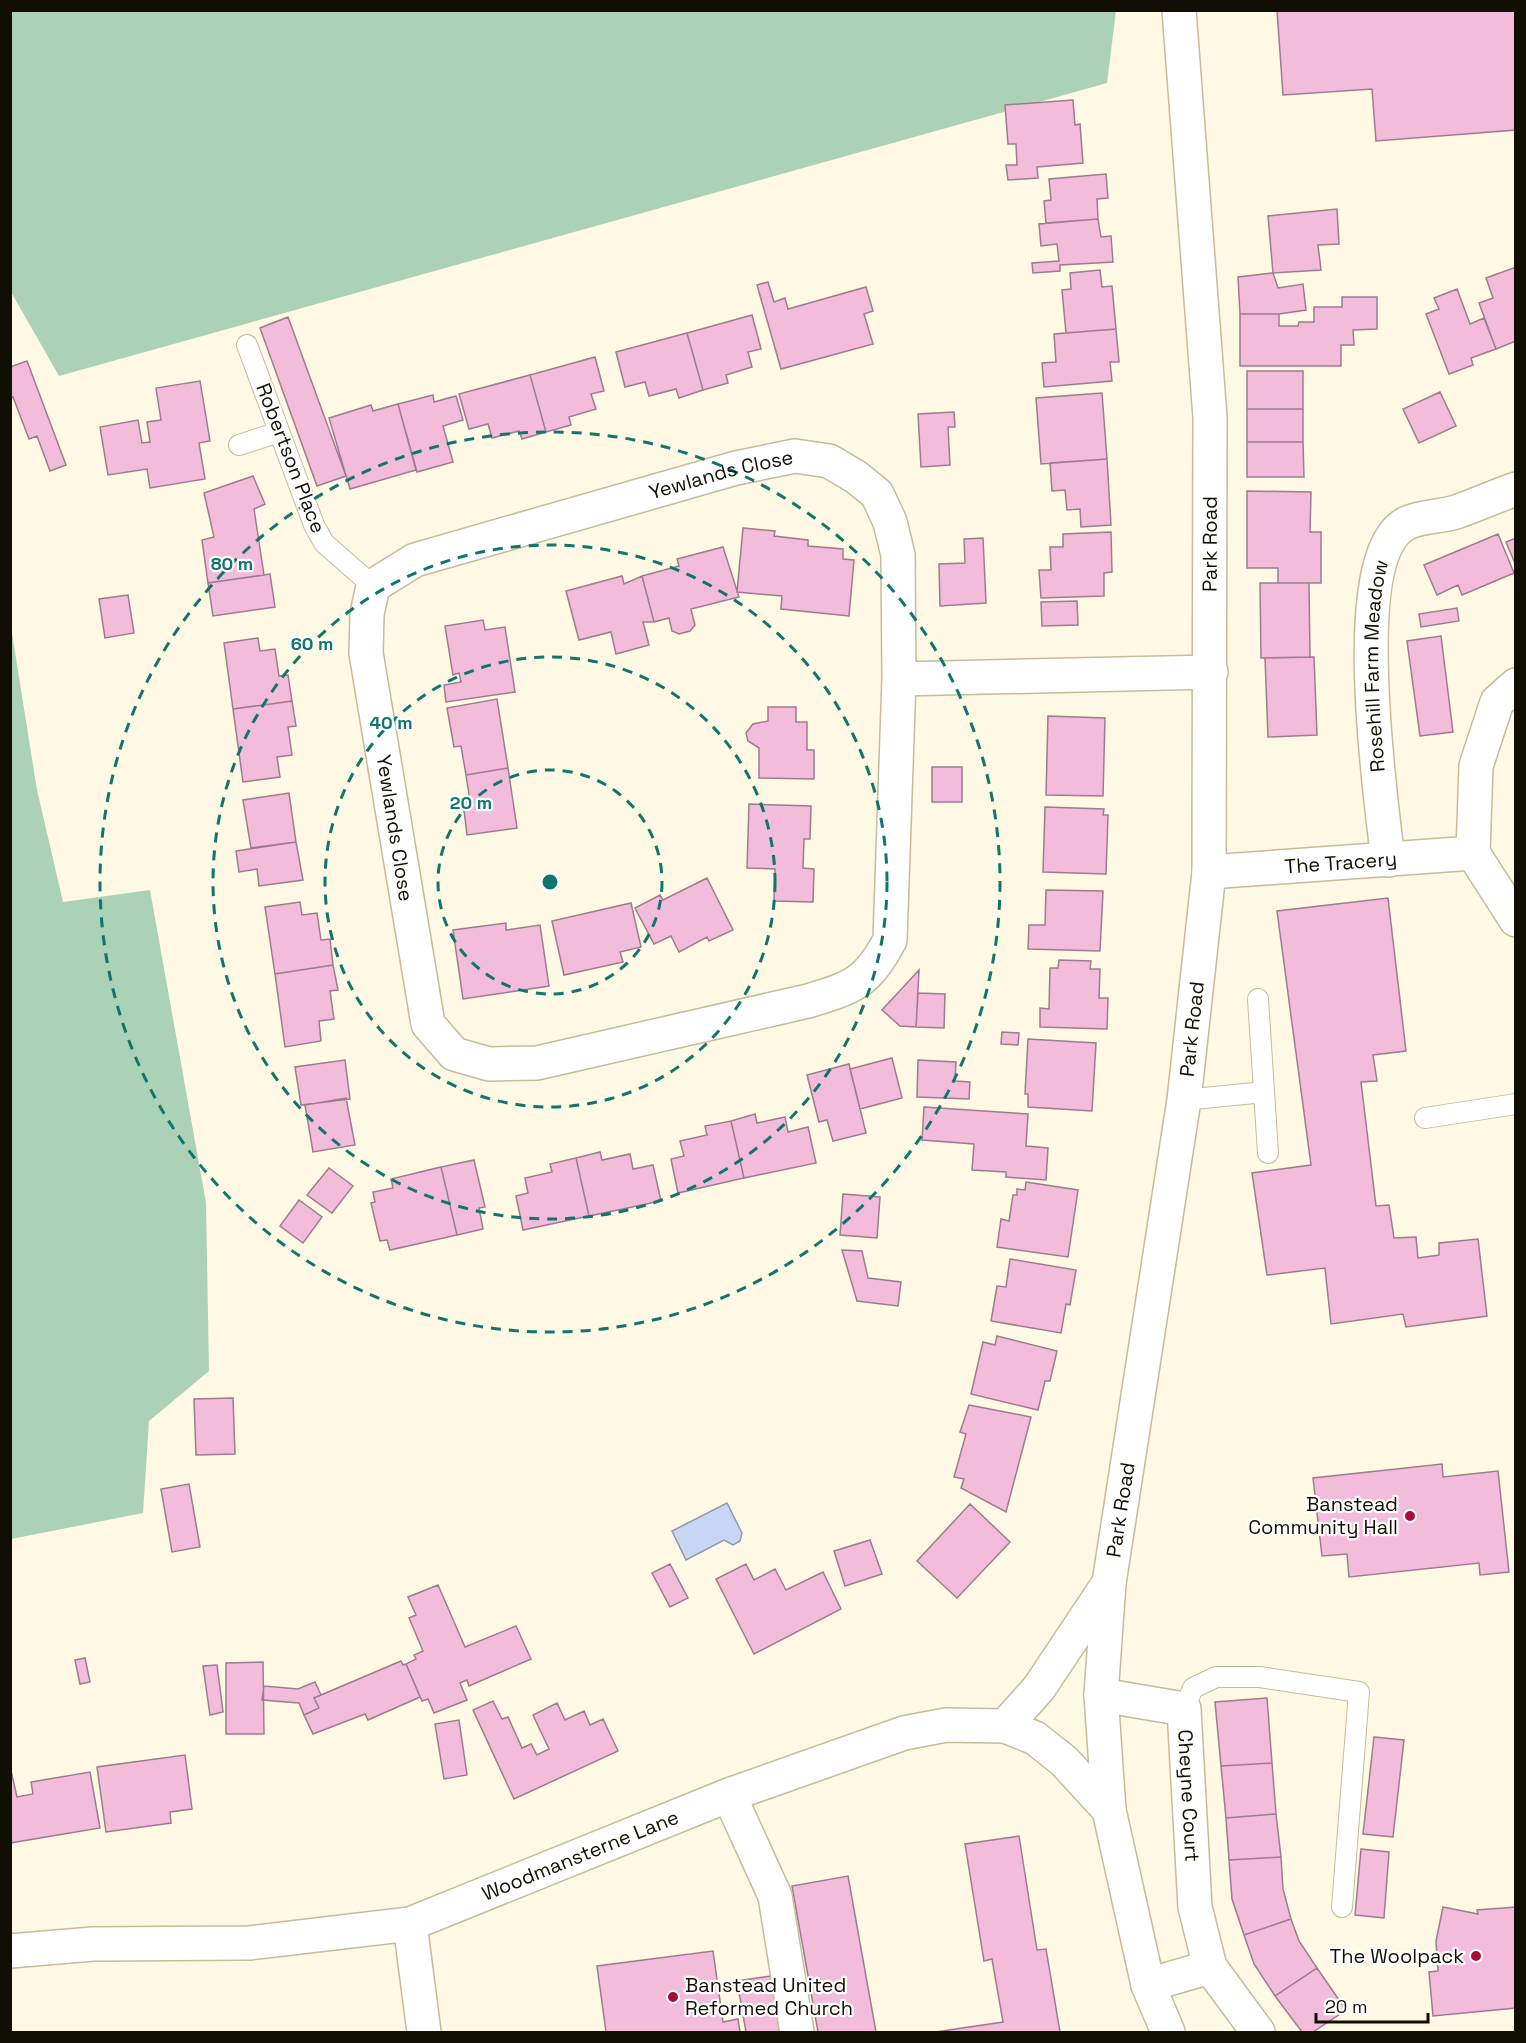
<svg xmlns="http://www.w3.org/2000/svg" width="1526" height="2043" font-family="'Space Grotesk',sans-serif">
  <style>
    .green { fill: #abd2b6 }
    .water { fill: #c7d6f5; stroke: #909aad; stroke-width: 1.5 }
    .building { fill: #f4bcdb; stroke: #9c7d8e; stroke-width: 1.5 }
    .lines { fill: none; stroke-linecap: round; stroke-linejoin: round }
    .service-casing { stroke: #c5bc9b; stroke-width: 22 }
    .minor-casing { stroke: #c5bc9b; stroke-width: 36 }
    .tertiary-casing { stroke: #c5bc9b; stroke-width: 36 }
    .service { stroke: #fff; stroke-width: 20 }
    .minor { stroke: #fff; stroke-width: 33 }
    .tertiary { stroke: #fff; stroke-width: 33 }
    .ring { fill: none; stroke: #0f766e; stroke-width: 3; stroke-dasharray: 10 8 }
    .poi-dot { fill: #a60d3a; stroke: #fff; stroke-width: 2 }
    .labels { text-anchor: middle; stroke-width: 4.5; stroke-linejoin: round; paint-order: stroke }
    .street-label { font-size: 20px; fill: #110e04; stroke: #fff }
    .poi-label { font-size: 20px; fill: #110e04; stroke: #fff; text-anchor: end }
    .centre { fill: #0f766e; stroke: #fff; stroke-width: 3 }
    .ring-label { font-size: 18px; text-anchor: middle; font-weight: bold; fill: #0f766e; stroke: #fff; stroke-width: 4.5; stroke-linejoin: round; paint-order: stroke }
  </style>
  <rect width="100%" height="100%" fill="#fef8e4"/>
  <path class="green" d="M 10,11 L 1116,11 L 1107,83 L 59,376 L 11,292 Z
    M 11,627 L 37,790 L 63,902 L 150,890 L 206,1203 L 209,1371 L 149,1421 L 143,1513 L 11,1539 Z"/>
  <path class="water" d="M 727,1503 L 742,1533 L 740,1541 L 733,1545 L 724,1540 L 686,1560 L 672,1531 Z"/>
  <path class="building" d="M 1277,10 L 1516,10 L 1516,130 L 1376,141 L 1372,89 L 1283,95 Z
    M 1073,100 L 1075,125 L 1080,124 L 1083,163 L 1037,167 L 1038,178 L 1008,180 L 1006,165 L 1017,165 L 1016,144 L 1008,144 L 1005,105 Z
    M 1106,174 L 1108,198 L 1097,199 L 1098,219 L 1046,223 L 1044,201 L 1051,200 L 1049,179 Z
    M 1337,209 L 1339,244 L 1318,245 L 1321,270 L 1273,273 L 1268,216 Z
    M 1098,219 L 1101,237 L 1111,236 L 1113,262 L 1060,265 L 1060,271 L 1033,273 L 1032,263 L 1059,261 L 1057,244 L 1041,246 L 1039,224 Z
    M 1516,267 L 1516,341 L 1496,349 L 1479,303 L 1493,298 L 1486,278 Z
    M 1100,270 L 1102,287 L 1112,286 L 1116,329 L 1066,333 L 1062,290 L 1071,289 L 1070,273 Z
    M 1273,273 L 1278,288 L 1303,284 L 1306,310 L 1279,314 L 1240,314 L 1238,277 Z
    M 768,282 L 774,302 L 785,298 L 788,309 L 866,287 L 873,311 L 864,314 L 873,344 L 781,369 L 757,285 Z
    M 1457,289 L 1470,324 L 1484,318 L 1496,349 L 1471,358 L 1473,365 L 1449,374 L 1426,314 L 1439,309 L 1434,298 Z
    M 1342,297 L 1377,297 L 1377,329 L 1353,330 L 1354,345 L 1341,345 L 1341,366 L 1240,366 L 1240,314 L 1279,314 L 1279,326 L 1298,326 L 1299,322 L 1314,322 L 1314,307 L 1342,307 Z
    M 752,315 L 761,349 L 748,352 L 752,367 L 726,375 L 728,383 L 703,390 L 687,333 Z
    M 288,317 L 346,476 L 317,486 L 260,328 Z
    M 1116,329 L 1119,362 L 1110,362 L 1112,381 L 1044,387 L 1042,363 L 1056,362 L 1054,334 Z
    M 687,333 L 703,390 L 679,398 L 676,389 L 649,396 L 645,382 L 625,387 L 616,352 Z
    M 595,357 L 604,391 L 591,394 L 596,409 L 569,417 L 571,425 L 546,432 L 530,375 Z
    M 27,361 L 66,465 L 50,471 L 37,436 L 29,439 L 13,397 L 10,398 L 10,367 Z
    M 1247,371 L 1303,371 L 1303,409 L 1247,409 Z
    M 530,375 L 546,432 L 522,439 L 519,431 L 492,438 L 488,424 L 469,429 L 459,394 Z
    M 200,381 L 210,441 L 199,443 L 205,479 L 150,488 L 147,469 L 108,475 L 100,427 L 138,420 L 142,443 L 150,442 L 147,422 L 161,420 L 156,388 Z
    M 1440,392 L 1456,426 L 1419,443 L 1403,409 Z
    M 1102,393 L 1107,459 L 1041,464 L 1036,398 Z
    M 433,395 L 434,402 L 456,396 L 463,420 L 443,426 L 453,462 L 417,472 L 398,404 Z
    M 398,404 L 416,470 L 350,489 L 329,418 L 371,405 L 373,411 Z
    M 1247,409 L 1303,409 L 1303,442 L 1247,442 Z
    M 954,412 L 955,427 L 948,427 L 950,465 L 921,467 L 918,414 Z
    M 1247,442 L 1303,442 L 1304,477 L 1247,477 Z
    M 1107,459 L 1111,525 L 1081,527 L 1080,509 L 1067,510 L 1065,490 L 1052,491 L 1050,463 Z
    M 253,476 L 265,504 L 254,509 L 264,575 L 208,583 L 202,540 L 214,537 L 204,493 Z
    M 1247,491 L 1311,492 L 1310,532 L 1321,532 L 1321,583 L 1278,583 L 1278,568 L 1247,568 Z
    M 743,528 L 775,531 L 774,536 L 808,540 L 808,546 L 843,549 L 843,559 L 854,560 L 849,616 L 781,609 L 782,596 L 737,592 Z
    M 1111,532 L 1112,572 L 1104,573 L 1104,596 L 1041,598 L 1039,570 L 1051,570 L 1050,547 L 1063,547 L 1063,534 Z
    M 1498,534 L 1514,573 L 1462,595 L 1458,585 L 1437,595 L 1424,565 Z
    M 983,538 L 986,603 L 940,606 L 939,564 L 965,563 L 964,539 Z
    M 1516,538 L 1516,566 L 1506,542 Z
    M 723,547 L 739,597 L 691,609 L 695,625 L 690,631 L 679,634 L 672,631 L 669,618 L 654,622 L 642,576 L 679,566 L 677,559 Z
    M 270,574 L 275,607 L 213,616 L 208,583 Z
    M 622,576 L 624,584 L 642,576 L 654,622 L 643,622 L 649,645 L 616,654 L 611,632 L 579,640 L 566,591 Z
    M 1260,583 L 1309,583 L 1310,657 L 1261,658 Z
    M 128,595 L 134,633 L 105,638 L 99,599 Z
    M 1077,601 L 1078,625 L 1042,626 L 1041,602 Z
    M 1457,608 L 1459,621 L 1421,627 L 1419,614 Z
    M 483,620 L 485,630 L 505,627 L 515,692 L 446,702 L 444,685 L 461,682 L 459,673 L 453,675 L 445,626 Z
    M 1441,636 L 1453,732 L 1420,736 L 1407,641 Z
    M 258,638 L 260,651 L 275,649 L 279,676 L 288,675 L 292,701 L 233,709 L 224,643 Z
    M 1314,657 L 1317,735 L 1268,737 L 1265,658 Z
    M 497,699 L 508,768 L 466,775 L 461,746 L 454,747 L 447,708 Z
    M 292,701 L 296,726 L 288,727 L 292,755 L 277,757 L 280,777 L 243,782 L 233,709 Z
    M 768,707 L 796,707 L 796,722 L 807,722 L 807,750 L 814,750 L 814,779 L 759,778 L 759,748 L 748,741 L 746,733 L 753,724 L 768,721 Z
    M 1048,716 L 1105,718 L 1103,796 L 1046,795 Z
    M 932,767 L 962,767 L 962,802 L 932,802 Z
    M 508,768 L 517,828 L 467,835 L 463,802 L 470,801 L 466,775 Z
    M 289,793 L 296,842 L 251,848 L 243,800 Z
    M 749,804 L 811,806 L 810,839 L 804,839 L 803,868 L 814,869 L 813,902 L 774,901 L 775,869 L 747,868 Z
    M 1045,807 L 1104,809 L 1103,815 L 1108,815 L 1106,874 L 1043,872 Z
    M 296,842 L 303,880 L 259,886 L 257,869 L 239,872 L 236,851 Z
    M 707,878 L 733,930 L 709,941 L 707,937 L 679,952 L 671,936 L 654,944 L 635,908 L 660,895 L 663,900 Z
    M 1046,890 L 1103,891 L 1100,951 L 1028,949 L 1029,925 L 1045,925 Z
    M 1388,898 L 1406,1051 L 1373,1055 L 1377,1081 L 1361,1082 L 1376,1206 L 1389,1205 L 1394,1238 L 1416,1237 L 1418,1258 L 1439,1255 L 1439,1243 L 1478,1239 L 1487,1316 L 1406,1327 L 1403,1314 L 1331,1324 L 1325,1268 L 1267,1275 L 1252,1173 L 1311,1165 L 1277,911 Z
    M 300,902 L 302,915 L 317,913 L 321,940 L 330,939 L 333,965 L 275,974 L 265,907 Z
    M 631,903 L 641,947 L 620,952 L 623,962 L 564,975 L 552,921 Z
    M 506,923 L 506,930 L 540,925 L 549,986 L 463,999 L 453,930 Z
    M 1059,960 L 1091,961 L 1090,969 L 1100,969 L 1099,998 L 1108,998 L 1107,1029 L 1040,1027 L 1040,1008 L 1049,1009 L 1050,968 L 1058,968 Z
    M 333,965 L 338,990 L 330,991 L 334,1019 L 319,1021 L 321,1041 L 285,1047 L 275,974 Z
    M 919,970 L 916,1027 L 900,1026 L 882,1010 Z
    M 918,993 L 945,994 L 944,1028 L 916,1027 Z
    M 1002,1032 L 1019,1033 L 1018,1045 L 1001,1044 Z
    M 1028,1039 L 1096,1043 L 1092,1111 L 1028,1107 L 1028,1094 L 1025,1094 Z
    M 892,1058 L 902,1098 L 860,1109 L 850,1069 Z
    M 345,1060 L 350,1099 L 301,1105 L 295,1067 Z
    M 918,1060 L 956,1062 L 955,1081 L 970,1082 L 969,1099 L 917,1097 Z
    M 849,1064 L 866,1133 L 833,1141 L 827,1120 L 819,1122 L 807,1075 Z
    M 346,1098 L 355,1145 L 313,1152 L 305,1105 Z
    M 924,1107 L 1028,1114 L 1026,1146 L 1048,1148 L 1046,1180 L 1006,1177 L 1006,1172 L 972,1170 L 974,1144 L 922,1140 Z
    M 755,1114 L 757,1123 L 785,1117 L 788,1132 L 808,1127 L 816,1163 L 744,1178 L 731,1121 Z
    M 731,1121 L 744,1178 L 678,1193 L 671,1159 L 684,1156 L 680,1141 L 707,1135 L 705,1126 Z
    M 600,1152 L 602,1160 L 630,1154 L 633,1169 L 653,1165 L 661,1201 L 589,1216 L 576,1158 Z
    M 576,1158 L 589,1216 L 523,1230 L 516,1196 L 528,1193 L 525,1178 L 552,1172 L 550,1164 Z
    M 474,1160 L 485,1207 L 479,1208 L 483,1229 L 457,1235 L 441,1167 Z
    M 441,1167 L 457,1235 L 390,1250 L 387,1240 L 380,1241 L 371,1203 L 375,1202 L 373,1192 L 393,1188 L 391,1179 Z
    M 329,1168 L 353,1186 L 332,1213 L 307,1195 Z
    M 1026,1182 L 1078,1190 L 1068,1257 L 997,1247 L 1001,1219 L 1009,1221 L 1013,1195 L 1017,1195 L 1017,1189 L 1025,1190 Z
    M 843,1194 L 880,1197 L 877,1238 L 840,1235 Z
    M 299,1200 L 322,1217 L 303,1243 L 280,1226 Z
    M 842,1250 L 862,1251 L 868,1278 L 901,1282 L 898,1306 L 857,1301 Z
    M 1010,1259 L 1076,1270 L 1070,1305 L 1066,1304 L 1061,1333 L 991,1321 L 997,1286 L 1006,1287 Z
    M 997,1336 L 1057,1351 L 1050,1381 L 1045,1381 L 1038,1410 L 971,1394 L 983,1342 L 995,1345 Z
    M 233,1398 L 235,1454 L 196,1455 L 194,1399 Z
    M 969,1405 L 1031,1417 L 1006,1512 L 961,1488 L 964,1479 L 954,1477 L 966,1434 L 960,1432 Z
    M 1442,1464 L 1443,1477 L 1498,1471 L 1509,1572 L 1480,1575 L 1479,1563 L 1349,1577 L 1347,1554 L 1322,1556 L 1313,1478 Z
    M 189,1484 L 200,1547 L 172,1552 L 161,1489 Z
    M 970,1504 L 1010,1542 L 957,1598 L 917,1561 Z
    M 870,1540 L 882,1574 L 845,1586 L 834,1551 Z
    M 670,1564 L 688,1598 L 670,1607 L 652,1573 Z
    M 746,1564 L 754,1580 L 775,1569 L 786,1590 L 823,1572 L 841,1609 L 754,1654 L 716,1579 Z
    M 438,1585 L 465,1647 L 516,1626 L 531,1659 L 469,1686 L 467,1680 L 460,1683 L 467,1700 L 434,1713 L 428,1699 L 422,1701 L 406,1664 L 416,1659 L 414,1655 L 423,1651 L 409,1618 L 416,1615 L 408,1597 Z
    M 85,1658 L 90,1682 L 80,1684 L 75,1660 Z
    M 401,1661 L 403,1665 L 406,1664 L 420,1697 L 368,1720 L 365,1714 L 313,1734 L 304,1715 L 319,1708 L 314,1698 Z
    M 263,1662 L 264,1734 L 226,1734 L 226,1663 Z
    M 217,1665 L 223,1712 L 210,1715 L 203,1666 Z
    M 315,1682 L 321,1695 L 314,1698 L 319,1708 L 304,1715 L 299,1703 L 262,1700 L 264,1686 L 298,1689 Z
    M 1267,1698 L 1272,1763 L 1221,1766 L 1215,1702 Z
    M 493,1701 L 502,1719 L 508,1717 L 522,1748 L 531,1744 L 537,1755 L 549,1749 L 533,1715 L 557,1703 L 565,1720 L 584,1711 L 590,1725 L 603,1719 L 618,1751 L 514,1799 L 473,1710 Z
    M 459,1720 L 467,1775 L 444,1779 L 435,1724 Z
    M 1374,1737 L 1404,1740 L 1393,1837 L 1363,1834 Z
    M 185,1755 L 192,1809 L 170,1812 L 171,1823 L 106,1832 L 97,1767 Z
    M 1272,1763 L 1276,1814 L 1226,1818 L 1221,1766 Z
    M 10,1766 L 17,1797 L 33,1794 L 31,1782 L 90,1772 L 100,1828 L 10,1843 Z
    M 1276,1814 L 1281,1857 L 1229,1860 L 1226,1818 Z
    M 1019,1836 L 1037,1950 L 1046,1949 L 1060,2032 L 935,2032 L 1003,2022 L 992,1959 L 984,1961 L 965,1844 Z
    M 1361,1849 L 1389,1852 L 1384,1918 L 1355,1915 Z
    M 1281,1857 L 1283,1889 L 1291,1919 L 1244,1935 L 1232,1899 L 1229,1860 Z
    M 848,1876 L 876,2032 L 818,2032 L 792,1886 Z
    M 1443,1907 L 1478,1914 L 1477,1910 L 1516,1907 L 1516,2008 L 1433,2016 L 1429,1972 L 1438,1971 L 1436,1941 Z
    M 1291,1919 L 1299,1941 L 1317,1968 L 1275,1996 L 1254,1964 L 1244,1935 Z
    M 713,1951 L 723,2022 L 738,2019 L 740,2032 L 606,2032 L 597,1966 Z
    M 1317,1968 L 1346,2010 L 1313,2032 L 1302,2032 L 1275,1996 Z
    M 771,1976 L 780,2032 L 746,2032 L 737,1981 Z"/>
  <g class="lines">
    <g class="service-casing">
      <path id="service" d="M 247,345 L 314,525 L 324,543 L 373,586
        M 239,445 L 279,432
        M 1258,999 L 1268,1153
        M 1184,1100 L 1264,1092
        M 1425,1118 L 1516,1104
        M 1184,1709 L 1193,1688 L 1216,1677 L 1260,1677 L 1359,1692 L 1342,1907"/>
    </g>
    <g class="minor-casing">
      <g id="minor">
        <path id="s1" d="M 899,679 L 890,940 C 867,983 854,987 808,1001 L 537,1063 L 489,1064 L 454,1054 L 428,1024 L 366,653 L 367,614 L 373,586 L 415,560 L 736,468 L 795,456 L 829,461 L 856,477 L 877,494 L 890,522 L 898,555 L 899,679 L 1211,672"/>
        <path d="M 1516,685 L 1497,702 L 1476,766 L 1473,853 L 1516,920"/>
        <path id="s2" d="M 1388,860 C 1381,799 1345,554 1407,523 C 1421,516 1441,517 1456,512 C 1476,505 1496,496 1516,489"/>
        <path id="s3" d="M 1209,872 L 1473,853"/>
        <path id="s4" d="M 1101,1695 L 1184,1709 L 1195,1907 L 1210,1967 L 1258,2032"/>
        <path d="M 1005,1726 L 1039,1688 L 1109,1583"/>
        <path d="M 729,1795 L 775,1896 L 797,2032"/>
        <path d="M 410,1924 L 424,2032"/>
        <path id="s5" d="M 10,1951 L 93,1944 L 249,1943 L 410,1924 L 729,1795 L 904,1733 L 946,1725 L 1005,1726 L 1035,1738 L 1064,1761 L 1109,1810"/>
        <path d="M 1148,1985 L 1210,1967"/>
      </g>
    </g>
    <g class="tertiary-casing">
      <g id="tertiary">
        <path id="s6" d="M 1168,2032 L 1148,1985 L 1109,1810 L 1101,1695 L 1109,1583 L 1184,1100 L 1209,872 L 1210,417 L 1179,10"/>
      </g>
    </g>
    <use href="#service" class="service"/>
    <use href="#minor" class="minor"/>
    <use href="#tertiary" class="tertiary"/>
  </g>
  <g class="ring">
    <circle cx="550" cy="882" r="112"/>
    <circle cx="550" cy="882" r="225"/>
    <circle cx="550" cy="882" r="337"/>
    <circle cx="550" cy="882" r="450"/>
  </g>
  <g class="poi-dot">
    <circle cx="1410" cy="1516" r="6"/>
    <circle cx="1476" cy="1956" r="6"/>
    <circle cx="673" cy="1997" r="6"/>
  </g>
  <g class="labels">
    <g class="street-label">
      <text transform="translate(291 458) rotate(69)" y="7">Robertson Place</text>
      <text dy="7" stroke="none"><textPath href="#s1" startOffset="1581">Yewlands Close</textPath></text>
      <text dy="7" stroke="none"><textPath href="#s6" startOffset="1504">Park Road</textPath></text>
      <text dy="7" stroke="none"><textPath href="#s2" startOffset="195">Rosehill Farm Meadow</textPath></text>
      <text transform="translate(395 828) rotate(81)" y="7">Yewlands Close</text>
      <text dy="7" stroke="none"><textPath href="#s3" startOffset="132">The Tracery</textPath></text>
      <text dy="7" stroke="none"><textPath href="#s6" startOffset="1018">Park Road</textPath></text>
      <text dy="7" stroke="none"><textPath href="#s6" startOffset="532">Park Road</textPath></text>
      <text dy="7" stroke="none"><textPath href="#s4" startOffset="171">Cheyne Court</textPath></text>
      <text dy="7" stroke="none"><textPath href="#s5" startOffset="585">Woodmansterne Lane</textPath></text>
    </g>
    <g class="poi-label">
      <text x="1398" y="1511">Banstead<tspan x="1398" dy="23">Community Hall</tspan></text>
      <text x="1464" y="1963">The Woolpack</text>
      <text x="685" y="1992" text-anchor="start">Banstead United<tspan x="685" dy="23">Reformed Church</tspan></text>
    </g>
  </g>
  <circle cx="550" cy="882" r="9" class="centre"/>
  <g class="ring-label">
    <text x="232" y="570">80 m</text>
    <text x="312" y="650">60 m</text>
    <text x="391" y="729">40 m</text>
    <text x="471" y="809">20 m</text>
  </g>
  <rect width="1526" height="2043" fill="none" stroke="#110e04" stroke-width="24"/>
  <path d="M1316 2013v9h112v-9" fill="none" stroke="#110e04" stroke-width="3"/>
  <text x="1325" y="2013" font-size="18" fill="#110e04" stroke="#ffffff" stroke-width="4.5" paint-order="stroke">20 m</text>
</svg>
